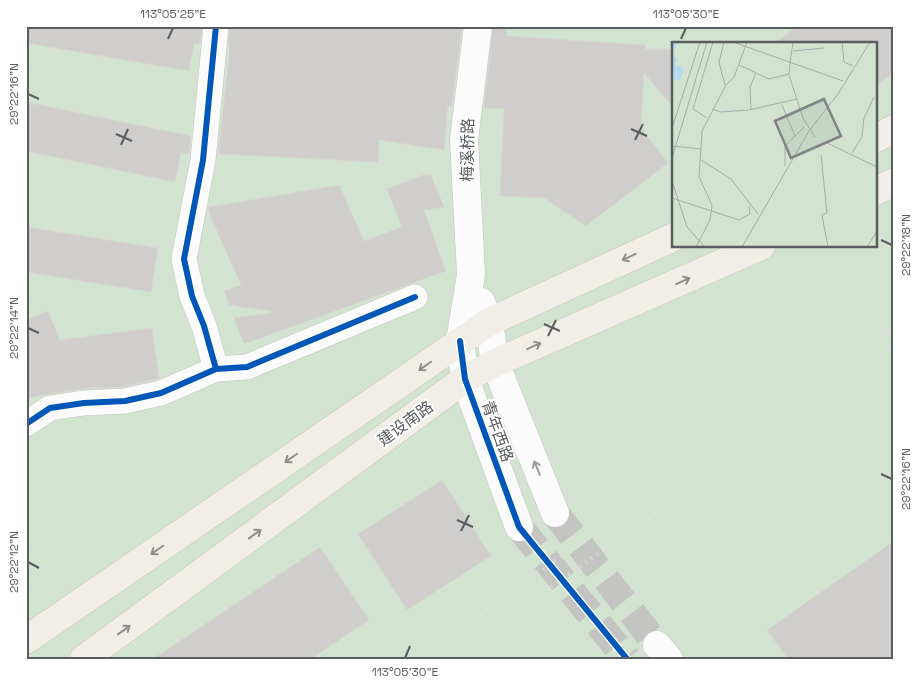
<svg xmlns="http://www.w3.org/2000/svg" width="920" height="685" font-family="'Space Grotesk','Noto Sans SC',sans-serif">
  <style>
    .green { fill: #d2e4cf; fill-rule: evenodd }
    .building { fill: #cfcecc; stroke: #d8d6d2 }
    .lines { fill: none; stroke-linecap: round; stroke-linejoin: round }
    .secondary-tunnel { stroke: #c4c4c2; stroke-width: 28; stroke-dasharray: 28 14; stroke-linecap: butt }
    .street-casing { stroke: #c4c4c4; stroke-width: 26 }
    .secondary-casing { stroke: #c5c5c5; stroke-width: 29 }
    .primary-casing { stroke: #cfc5b2; stroke-width: 29 }
    .street { stroke: #fcfbfb; stroke-width: 25 }
    .secondary { stroke: #fcfbfb; stroke-width: 28 }
    .primary { stroke: #f0eee6; stroke-width: 28 }
    .rail { stroke: #e1e1e0; stroke-width: 4; stroke-dasharray: 1 6; stroke-linecap: butt }
    .cycleway-casing { stroke: #fff; stroke-width: 9 }
    .cycleway { stroke: #0057b8; stroke-width: 6 }
    .oneway { stroke: #8e908f }
    .oneway2 { stroke: #9a9c9e }
    .ticks { fill: none; stroke: #595d60; stroke-width: 2 }
    .labels { text-anchor: middle; stroke-width: 4; stroke-linejoin: round; paint-order: stroke }
    .street-label { font-size: 16px; fill: #595d60; stroke: #fff }
    .inset-road { fill: none; stroke: #abacab; stroke-width: 1 }
    .view { fill: #818385; fill-opacity: 0.15; stroke: #818385; stroke-width: 2.5 }
    .inset-edge { fill: none; stroke: #595d60; stroke-width: 2.5 }
    .neatline { fill: none; stroke: #595d60; stroke-width: 2 }
    .ticks-label { font-size: 12px; text-anchor: middle; fill: #595d60 }
  </style>
  <rect width="100%" height="100%" fill="#e8e7e3"/>
  <path class="green" d="M 26,26 L 894,26 L 894,659 L 26,659 ZM 674,44 L 876,44 L 876,246 L 674,246 Z"/>
  <path class="building" d="M 26,26 L 202,26 L 200,44 L 194,44 L 189,71 L 26,43 Z
    M 230,26 L 462,26 L 452,106 L 448,106 L 444,150 L 379,140 L 378,162 L 218,154 L 230,48 L 228,47 Z
    M 493,26 L 507,26 L 507,36 L 646,45 L 646,49 L 674,49 L 674,108 L 644,73 L 641,128 L 668,163 L 586,226 L 544,198 L 500,196 L 504,109 L 484,108 Z
    M 797,26 L 894,26 L 894,73 L 876,85 L 876,44 L 774,44 Z
    M 26,102 L 191,136 L 189,153 L 181,153 L 175,182 L 26,151 Z
    M 423,175 L 431,175 L 444,207 L 424,210 L 446,271 L 244,344 L 234,318 L 276,312 L 229,305 L 224,291 L 241,285 L 208,211 L 209,207 L 339,185 L 364,241 L 402,227 L 387,189 Z
    M 26,227 L 158,248 L 151,292 L 26,272 Z
    M 48,311 L 60,340 L 152,328 L 159,378 L 123,387 L 97,388 L 96,387 L 48,394 L 26,399 L 26,320 Z
    M 442,480 L 491,556 L 407,610 L 358,534 Z
    M 894,541 L 894,659 L 788,659 L 767,630 Z
    M 320,547 L 369,620 L 311,659 L 153,659 Z"/>
  <g class="lines">
    <path class="secondary-tunnel" d="M 555,513 L 657,645
      M 519,527 L 627,659"/>
    <g class="street-casing">
      <path id="street" d="M 216,26 L 203,160 L 184,259 L 192,296 L 204,326 L 216,369 L 247,367 L 415,297
        M 26,424 L 50,408 L 84,403 L 125,401 L 161,393 L 216,369"/>
    </g>
    <g class="secondary-casing">
      <path id="secondary" d="M 478,26 L 464,140 L 471,275 L 460,341 L 465,379 L 519,527
        M 481,302 L 489,322 L 495,363 L 555,513
        M 657,645 L 669,659"/>
    </g>
    <g class="primary-casing">
      <path id="primary" d="M 876,138 L 894,129
        M 876,191 L 894,182
        M 26,640 L 489,322 L 674,237
        M 84,659 L 465,379 L 495,363 L 761,246"/>
    </g>
    <use href="#street" class="street"/>
    <use href="#secondary" class="secondary"/>
    <use href="#primary" class="primary"/>
    <path class="rail" d="M 418,659 L 569,551 L 894,327
      M 448,659 L 894,346"/>
    <g class="cycleway-casing">
      <path id="cycleway" d="M 216,26 L 203,160 L 184,259 L 192,296 L 204,326 L 216,369 L 247,367 L 415,297
        M 460,341 L 465,379 L 519,527 L 627,659
        M 26,424 L 50,408 L 84,403 L 125,401 L 161,393 L 216,369"/>
    </g>
    <use href="#cycleway" class="cycleway"/>
  </g>
  <defs><path id="oneway-shaft" d="M-6 0H5M1.5-3L5.5 0L1.5 3" fill="none" stroke-width="1.6" stroke-linecap="round" stroke-linejoin="round" transform="scale(1.25)"/></defs>
  <g class="oneway">
    <use href="#oneway-shaft" transform="translate(629 257) rotate(155)"/>
    <use href="#oneway-shaft" transform="translate(683 281) rotate(-24)"/>
    <use href="#oneway-shaft" transform="translate(534 346) rotate(-24)"/>
    <use href="#oneway-shaft" transform="translate(425 366) rotate(145)"/>
    <use href="#oneway-shaft" transform="translate(291 458) rotate(145)"/>
    <use href="#oneway-shaft" transform="translate(255 534) rotate(-36)"/>
    <use href="#oneway-shaft" transform="translate(157 550) rotate(145)"/>
    <use href="#oneway-shaft" transform="translate(124 630) rotate(-36)"/>
  </g>
  <use class="oneway2" href="#oneway-shaft" transform="translate(537 468) rotate(-112)"/>
  <path class="ticks" d="M 168,39 L 173,28M 681,39 L 686,28M 28,94 L 39,99M 631,129 L 647,136M 116,134 L 132,141M 635,140 L 643,124M 121,145 L 128,129M 881,240 L 892,245M 544,324 L 560,331M 28,328 L 39,333M 548,336 L 556,320M 881,474 L 892,479M 457,520 L 473,527M 461,531 L 469,515M 28,562 L 39,568M 405,658 L 410,646"/>
  <g class="labels">
    <g class="street-label">
      <text transform="translate(467 150) rotate(-89)" y="6">梅溪桥路</text>
      <text transform="translate(405 423) rotate(-36)" y="6">建设南路</text>
      <text transform="translate(498 431) rotate(70)" y="6">青年西路</text>
    </g>
  </g>
  <g transform="translate(672 42)">
    <rect width="205" height="205" fill="#e8e7e3"/>
    <path d="M 0,0 L 205,0 L 205,205 L 0,205 Z" fill="#d2e4cf"/>
    <path d="M 0,0 L 6,0 L 0,13 L 6,16 L 3,22 L 12,27 L 8,39 L 0,37 Z" fill="#b7dcf2"/>
    <path class="inset-road" d="M 52,0 L 47,20 L 53,43M 61,0 L 171,39M 170,0 L 172,20 L 181,24M 121,9 L 152,6M 118,21 L 121,0M 118,21 L 117,33 L 131,76 L 143,95M 67,23 L 97,37 L 117,32M 110,63 L 123,94 L 132,85M 40,67 L 49,70 L 77,68 L 125,57M 79,67 L 78,45 L 84,31M 35,76 L 21,67 L 41,0M 0,86 L 28,0M 153,100 L 205,125M 0,104 L 30,107M 180,111 L 190,95 L 192,76 L 202,55M 149,113 L 155,171 L 150,173 L 156,205M 0,116 L 35,0M 29,118 L 59,137 L 86,172M 113,124 L 113,104 L 123,94M 0,139 L 15,185 L 33,205M 0,156 L 67,178 L 78,172 L 77,164M 24,205 L 38,178 L 40,163 L 27,135 L 30,89 L 54,43 L 62,35 L 75,0M 70,205 L 137,89 L 166,52 L 198,0M 195,205 L 205,189"/>
    <path class="view" d="M 152,57 L 169,94 L 119,116 L 103,79 Z"/>
    <rect width="205" height="205" class="inset-edge"/>
  </g>
  <rect width="920" height="685" fill="none" stroke="#ffffff" stroke-width="55"/>
  <rect x="28" y="28" width="864" height="630" class="neatline"/>
  <g class="ticks-label">
    <text x="173" y="18">113°05'25"E</text>
    <text x="686" y="18">113°05'30"E</text>
    <text transform="translate(14 94) rotate(-90)" y="4">29°22'16"N</text>
    <text transform="translate(906 245) rotate(-90)" y="4">29°22'18"N</text>
    <text transform="translate(14 328) rotate(-90)" y="4">29°22'14"N</text>
    <text transform="translate(906 479) rotate(-90)" y="4">29°22'16"N</text>
    <text transform="translate(14 562) rotate(-90)" y="4">29°22'12"N</text>
    <text x="405" y="676">113°05'30"E</text>
  </g>
</svg>
